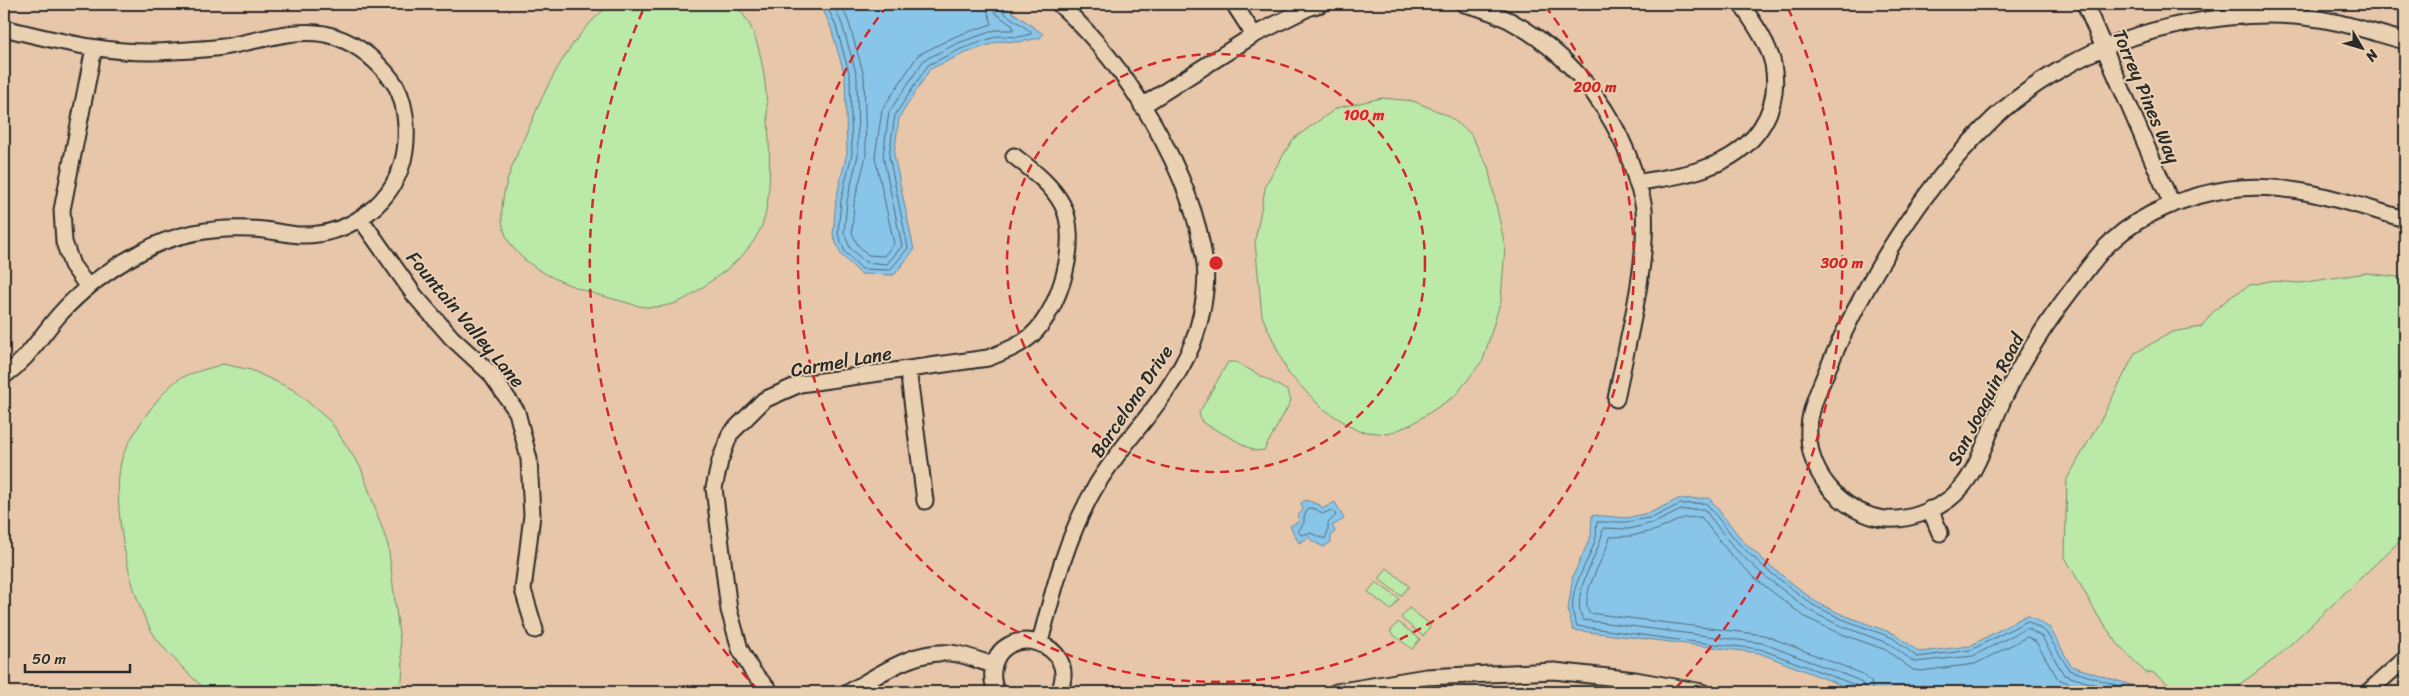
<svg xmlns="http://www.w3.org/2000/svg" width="2409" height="696" font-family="Sriracha,sans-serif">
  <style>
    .green { fill: #bae9a8; stroke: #728a6a }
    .water { fill: #89c5e9; stroke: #63879d }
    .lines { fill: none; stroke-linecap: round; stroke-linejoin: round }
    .shore { stroke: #516977; stroke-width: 1 }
    .minor-casing { stroke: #2b2b2b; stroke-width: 19 }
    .minor { stroke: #ead1b2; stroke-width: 15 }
    .ring { fill: none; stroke: #d62828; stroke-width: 2.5; stroke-dasharray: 9 6 }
    .labels { text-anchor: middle; stroke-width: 4; stroke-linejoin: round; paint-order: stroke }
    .street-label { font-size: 19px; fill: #2b2b2b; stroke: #ead1b2 }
    .centre { fill: #d62828; stroke: #ead1b2; stroke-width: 2.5 }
    .ring-label { font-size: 15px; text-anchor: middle; font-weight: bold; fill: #d62828; stroke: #ead1b2; stroke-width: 4; stroke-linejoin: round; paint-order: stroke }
  </style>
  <rect width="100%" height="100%" fill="#e8c6aa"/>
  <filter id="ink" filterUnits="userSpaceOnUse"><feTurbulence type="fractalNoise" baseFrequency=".02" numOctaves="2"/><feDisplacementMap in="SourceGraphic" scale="10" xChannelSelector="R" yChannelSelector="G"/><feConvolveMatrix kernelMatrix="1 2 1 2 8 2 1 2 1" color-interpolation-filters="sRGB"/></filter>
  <g filter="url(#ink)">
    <path class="green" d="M 611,4 L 733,4 C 766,29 767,102 769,141 C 770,166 771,210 759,232 C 748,253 730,268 711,281 C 700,289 686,300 673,304 C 665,306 653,308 645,307 C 636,306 626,302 617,300 C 579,290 505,268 502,219 C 500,187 518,152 531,123 C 549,80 573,33 611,4 Z
      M 1382,98 L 1413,101 L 1447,115 L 1470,133 L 1488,167 L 1505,246 L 1501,300 L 1483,360 L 1455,396 L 1412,424 L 1388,434 L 1358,431 L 1322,408 L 1288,373 L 1262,316 L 1255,241 L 1266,184 L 1293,139 L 1337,108 Z
      M 2366,273 L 2405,278 L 2405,536 L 2276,658 L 2229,692 L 2179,692 L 2152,672 L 2146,673 L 2118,644 L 2098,616 L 2065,557 L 2067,479 L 2103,416 L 2135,353 L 2172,332 L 2201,327 L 2213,312 L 2229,298 L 2250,285 L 2270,281 L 2300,283 Z
      M 1228,362 L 1236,362 L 1288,391 L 1291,401 L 1264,450 L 1255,451 L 1202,422 L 1199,413 Z
      M 223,364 L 251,370 L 294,390 L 331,422 L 361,468 L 388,545 L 403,666 L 402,680 L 398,692 L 209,692 C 195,681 167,653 156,638 C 130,601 111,506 121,462 C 127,439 158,395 176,381 C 185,374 211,368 223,364 Z
      M 1387,568 L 1409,586 L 1401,596 L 1379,579 Z
      M 1376,582 L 1399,599 L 1391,610 L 1368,592 Z
      M 1409,608 L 1431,625 L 1423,636 L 1401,618 Z
      M 1398,622 L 1420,639 L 1412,649 L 1390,632 Z"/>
    <path class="water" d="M 821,4 L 1001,4 L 1043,34 L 1040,38 L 1019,42 L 1000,41 L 963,54 L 930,69 L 899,118 L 894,155 L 914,250 L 894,275 L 861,274 L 841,255 L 833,235 L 836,199 L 847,153 L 845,76 L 831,28 Z
      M 1709,498 L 1742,540 L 1769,565 L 1816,602 L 1843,615 L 1895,634 L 1919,652 L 1970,646 L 2027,615 L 2050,628 L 2071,666 L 2153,692 L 1859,692 L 1759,653 L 1573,630 L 1568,610 L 1573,576 L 1591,536 L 1592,515 L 1627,518 L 1652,512 L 1678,499 Z
      M 1306,500 L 1320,505 L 1322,509 L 1335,502 L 1344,519 L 1332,526 L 1335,531 L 1331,536 L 1331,542 L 1324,547 L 1312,541 L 1309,537 L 1299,543 L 1290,526 L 1300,521 L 1297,516 L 1303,510 L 1301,503 Z"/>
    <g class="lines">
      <path class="shore" d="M 826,4 L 836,26 L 850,76 L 852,154 L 841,200 L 838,234 L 845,252 L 862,269 L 890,270 L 908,248 L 889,156 L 895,115 L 928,65 L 961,49 L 998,36 L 1019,37 L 1031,34 L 1030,31 L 1000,10 L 999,4
        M 833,4 L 842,24 L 857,76 L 858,155 L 847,201 L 844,233 L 850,248 L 865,262 L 887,264 L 902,246 L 883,156 L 889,112 L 924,60 L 958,43 L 996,30 L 1013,30 L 1013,26 L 995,13 L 992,4
        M 841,4 L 849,23 L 864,76 L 866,156 L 854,203 L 852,232 L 857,244 L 868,255 L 884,256 L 894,244 L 875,157 L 882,110 L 918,55 L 956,36 L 992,24 L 985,4
        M 1309,508 L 1316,509 L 1322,514 L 1332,510 L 1336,515 L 1328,523 L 1328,531 L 1325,539 L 1310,533 L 1301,535 L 1298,531 L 1304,523 L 1304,517 Z
        M 1859,692 L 1855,685 L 1760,649 L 1678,640 L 1577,626 C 1562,592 1589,566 1596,537 C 1597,532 1596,527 1597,522 L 1627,522 L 1654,517 L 1680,504 L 1706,503 L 1739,544 L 1766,569 L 1813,605 L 1842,619 L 1893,638 L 1917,657 L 1971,650 L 2027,621 L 2046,632 L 2069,670 L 2138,692
        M 1865,692 L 1863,684 L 1858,680 L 1762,643 L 1583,620 C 1569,591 1600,557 1603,528 L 1629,529 L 1656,522 L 1681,510 L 1704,509 L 1735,549 L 1762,574 L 1810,611 L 1839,625 L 1890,644 L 1914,662 L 1973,656 L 2027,628 L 2042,637 L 2064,675 L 2119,692
        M 1873,692 L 1871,682 L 1863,674 L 1764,635 L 1589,613 C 1579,593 1606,557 1610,537 L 1631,536 L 1657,530 L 1683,518 L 1701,517 L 1730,554 L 1757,580 L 1805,617 L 1836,632 L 1886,650 L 1913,670 L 1921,671 L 1975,664 L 2027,637 L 2036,642 L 2058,679 L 2093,692"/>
      <g class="minor-casing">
        <path id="minor" d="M 1234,4 L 1254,35
          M 1464,4 C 1547,22 1617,103 1637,183 C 1640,191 1643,200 1644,209 C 1648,266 1627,343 1616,399
          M 2085,4 L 2172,205
          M 4,28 C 60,42 116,56 174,51 C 190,50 207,49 223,47 C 256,42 291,28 325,34 C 353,40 375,58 392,80 C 406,98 408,130 405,151 C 397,202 349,237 299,235 C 283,234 267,229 250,229 C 213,227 173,234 141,252 C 111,268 82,289 59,315 C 39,338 29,358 4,376
          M 2405,41 C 2382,35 2358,27 2335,22 C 2266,7 2191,18 2126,39 C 2081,54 2028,86 1994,118 C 1923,186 1866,278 1828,368 C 1819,390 1807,413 1809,438 C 1811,473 1837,505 1871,516 C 1899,526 1941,511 1960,489 C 1980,468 1992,421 2006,394 C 2025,355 2049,319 2076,284 C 2087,270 2098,253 2112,241 C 2143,212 2189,195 2230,189 C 2290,181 2349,203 2405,219
          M 1142,106 L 1254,35 L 1310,7 L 1321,4
          M 1637,183 C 1660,178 1687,176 1708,167 C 1753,151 1782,113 1773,64 C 1768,42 1753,22 1741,4
          M 360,218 L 415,296 L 452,338 L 490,373 L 517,412 L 529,459 L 532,515 L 523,590 L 535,630
          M 88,287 L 72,265 L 64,242 L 62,210 L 94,48
          M 908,369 L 925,501
          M 1930,509 L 1940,533
          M 1040,642 C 1054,588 1067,535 1096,486 C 1125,438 1170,398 1192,345 C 1201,322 1208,289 1205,264 C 1193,173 1127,65 1059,4
          M 771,692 L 752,671 L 740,649 L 729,610 L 714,488 L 720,461 L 730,434 L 764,400 L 800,384 L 988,358 C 1003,352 1020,346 1032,335 C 1060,309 1081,240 1062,204 C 1051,184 1032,170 1014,156
          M 849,692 C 882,673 917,647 957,654 C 969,656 982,662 994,665
          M 997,692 C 993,685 992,678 993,670 C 999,620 1082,640 1059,692
          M 1336,692 L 1426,677 L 1554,671 L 1635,680 L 1702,692
          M 2368,692 L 2405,659"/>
      </g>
      <use href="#minor" class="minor"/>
    </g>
  </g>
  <g class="ring">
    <circle cx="1216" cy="263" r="209"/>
    <path d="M1545 6A418 418 0 1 1 887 6"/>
    <path d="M758 690A626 626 0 0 1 644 8M1788 8A626 626 0 0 1 1674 690"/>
  </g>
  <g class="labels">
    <g class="street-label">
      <text transform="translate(2147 96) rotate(67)" y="7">Torrey Pines Way</text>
      <text transform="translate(466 319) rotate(50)" y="7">Fountain Valley Lane</text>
      <text transform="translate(841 361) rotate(-10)" y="7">Carmel Lane</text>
      <text transform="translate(1985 399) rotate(-63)" y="7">San Joaquin Road</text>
      <text transform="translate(1131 401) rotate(-56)" y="7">Barcelona Drive</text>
    </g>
  </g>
  <circle cx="1216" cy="263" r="8" class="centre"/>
  <g class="ring-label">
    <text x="1595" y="92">200 m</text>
    <text x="1364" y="120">100 m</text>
    <text x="1842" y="268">300 m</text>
  </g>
  <rect width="2409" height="696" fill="none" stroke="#ead1b2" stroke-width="20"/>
  <rect x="10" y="10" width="2389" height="676" fill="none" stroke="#2b2b2b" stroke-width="2" filter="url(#ink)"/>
  <g transform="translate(2362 48) rotate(128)" stroke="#ead1b2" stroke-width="4" paint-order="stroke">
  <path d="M0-4L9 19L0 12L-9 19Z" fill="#2b2b2b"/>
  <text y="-8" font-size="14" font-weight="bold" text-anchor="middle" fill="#2b2b2b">N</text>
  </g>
  <path d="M25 664v8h105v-8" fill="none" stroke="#2b2b2b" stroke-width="2.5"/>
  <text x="32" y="664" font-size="15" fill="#2b2b2b" stroke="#ead1b2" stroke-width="4" paint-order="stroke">50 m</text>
</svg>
